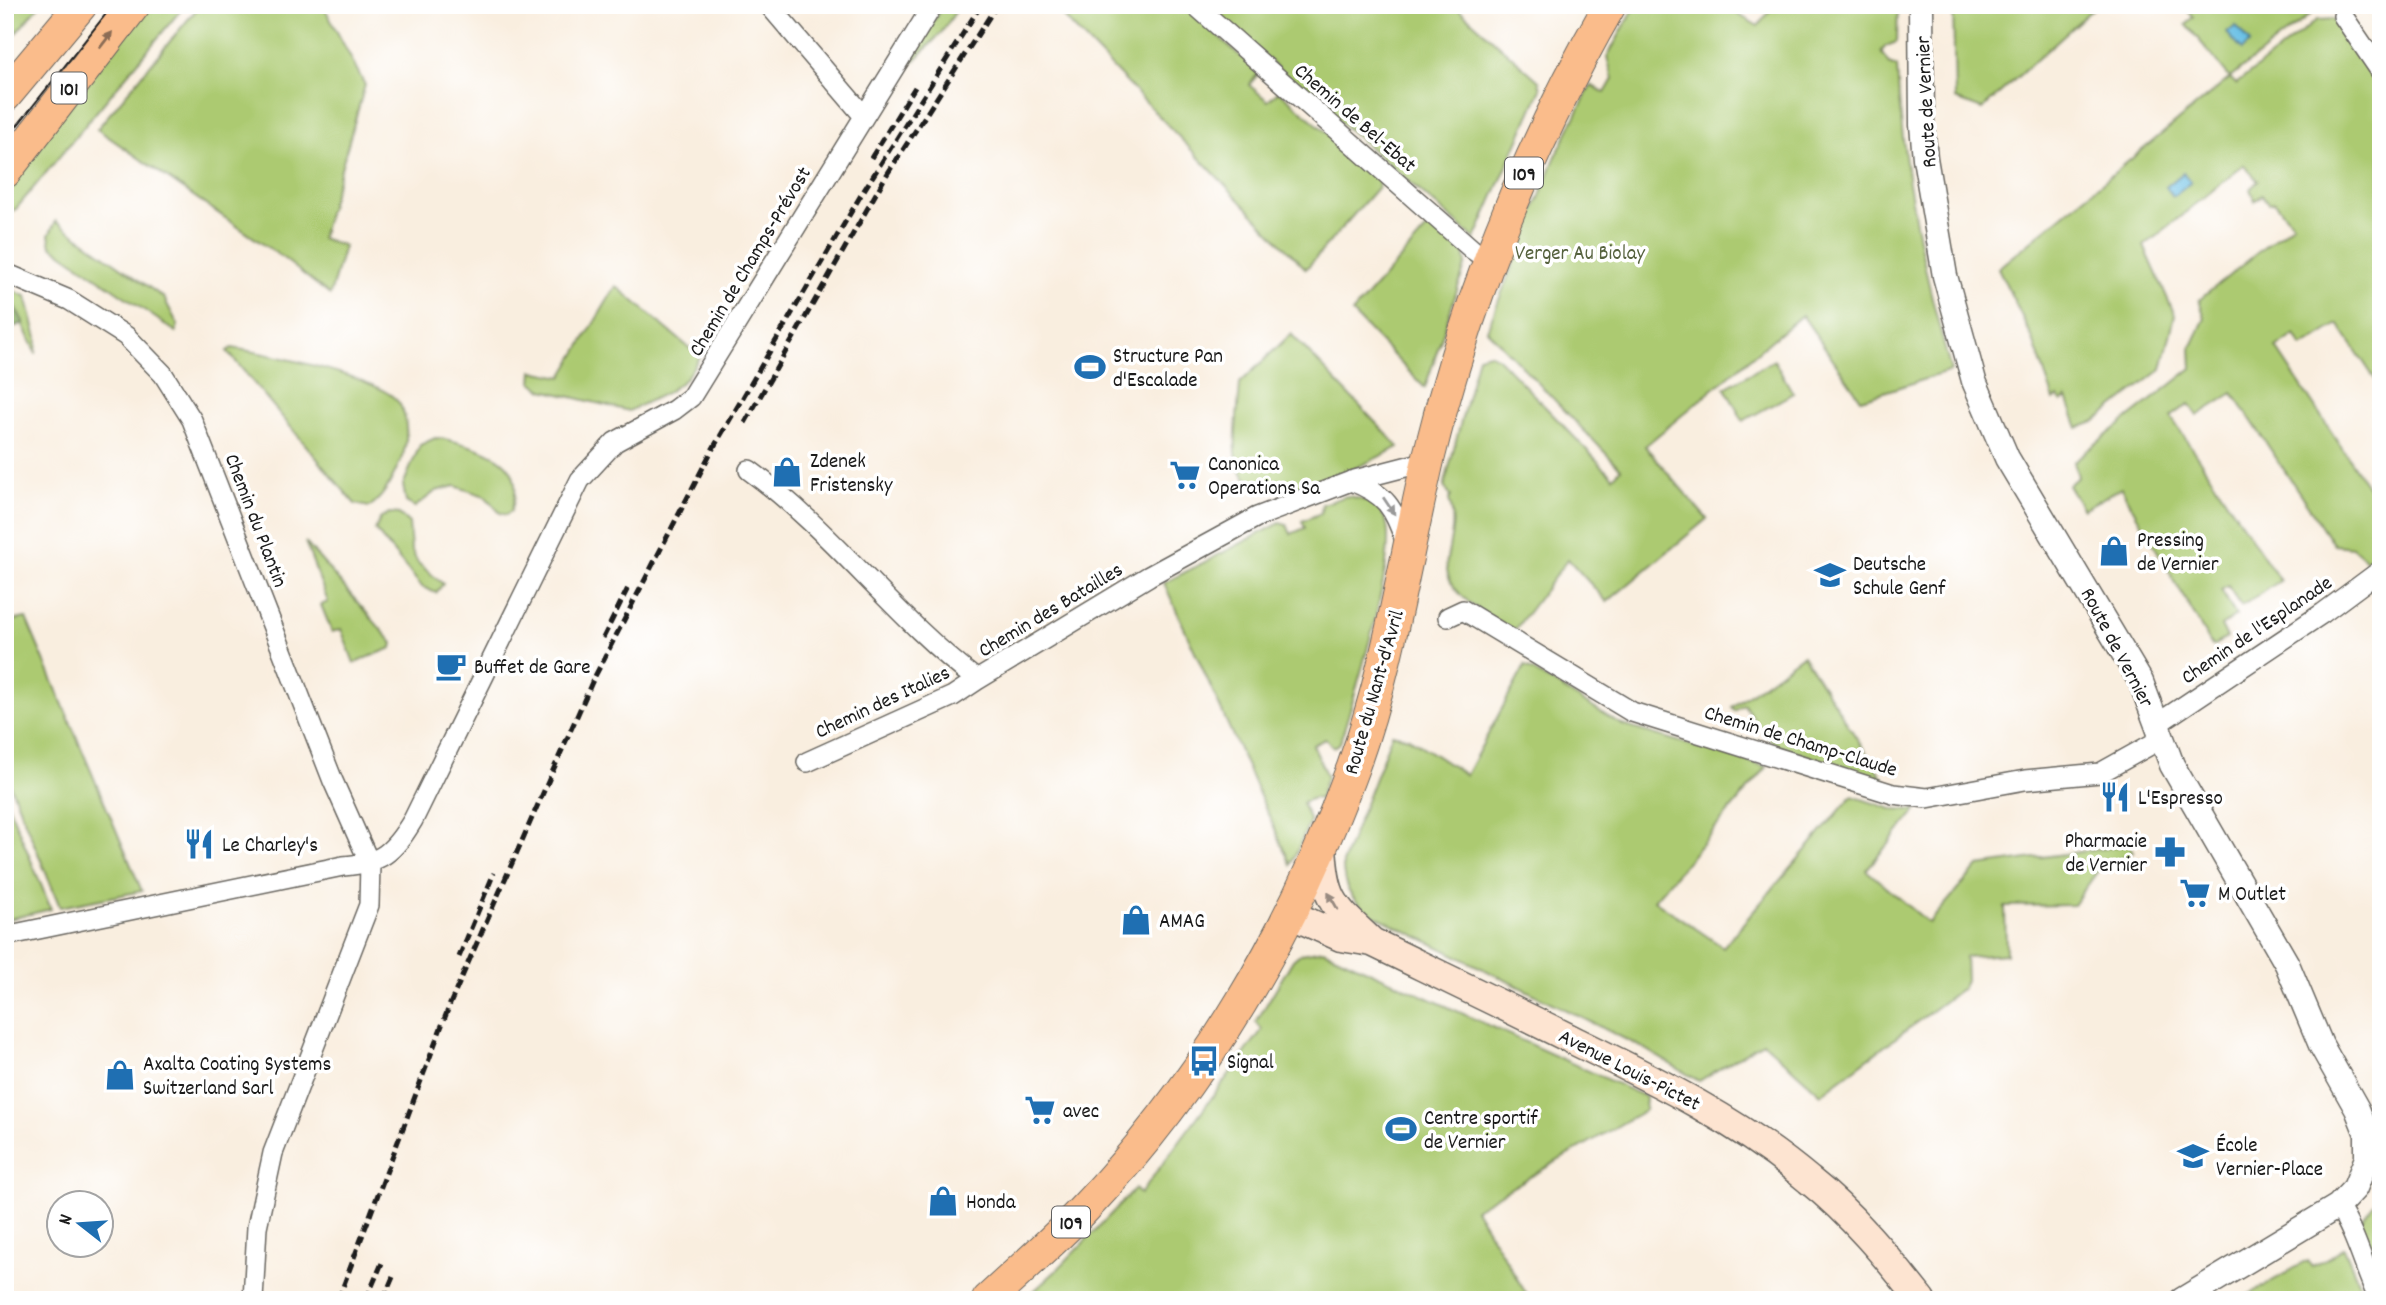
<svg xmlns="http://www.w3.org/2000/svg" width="2386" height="1305" font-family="Dekko,sans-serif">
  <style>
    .green { fill: #acca71; stroke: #647346; stroke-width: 2 }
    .forest { fill: #89ae63; stroke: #526540; stroke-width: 2 }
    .water { fill: #68bfe5; stroke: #426e80; stroke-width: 2 }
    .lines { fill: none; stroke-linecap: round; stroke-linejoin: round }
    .minor-casing { stroke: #696660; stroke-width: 22 }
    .tertiary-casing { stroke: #696660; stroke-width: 27 }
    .secondary-casing { stroke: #696660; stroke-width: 31 }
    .primary-casing { stroke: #696660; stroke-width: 34 }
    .minor { stroke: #fff; stroke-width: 19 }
    .tertiary { stroke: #fff; stroke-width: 24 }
    .secondary { stroke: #fde4d1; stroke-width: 28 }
    .primary { stroke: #fabc8b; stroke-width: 32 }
    .tram { stroke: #1c1c1c; stroke-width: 2 }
    .rail { stroke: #1c1c1c; stroke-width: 5; stroke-dasharray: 10 5; stroke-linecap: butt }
    .oneway { fill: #8b6c54 }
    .oneway2 { fill: #999 }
    .oneway3 { fill: #988a80 }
    .labels { text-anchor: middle; stroke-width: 7; stroke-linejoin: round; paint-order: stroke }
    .shield { fill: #fff; stroke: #606060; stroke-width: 2 }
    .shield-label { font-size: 19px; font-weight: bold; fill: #1c1c1c }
    .street-label { font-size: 21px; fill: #1c1c1c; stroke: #fff }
    .park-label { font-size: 21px; fill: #56623e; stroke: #fff }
    .poi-label { font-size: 21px; fill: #1c1c1c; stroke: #fff; text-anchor: start }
  </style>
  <rect width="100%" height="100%" fill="#fff"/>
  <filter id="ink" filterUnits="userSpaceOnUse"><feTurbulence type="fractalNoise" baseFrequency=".0143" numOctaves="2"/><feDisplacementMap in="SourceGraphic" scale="14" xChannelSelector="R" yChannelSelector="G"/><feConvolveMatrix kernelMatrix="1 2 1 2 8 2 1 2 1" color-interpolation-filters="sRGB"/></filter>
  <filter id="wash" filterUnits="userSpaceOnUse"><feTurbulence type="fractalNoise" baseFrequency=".00686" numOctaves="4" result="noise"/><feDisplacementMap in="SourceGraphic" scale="28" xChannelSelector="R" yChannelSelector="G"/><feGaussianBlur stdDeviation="1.57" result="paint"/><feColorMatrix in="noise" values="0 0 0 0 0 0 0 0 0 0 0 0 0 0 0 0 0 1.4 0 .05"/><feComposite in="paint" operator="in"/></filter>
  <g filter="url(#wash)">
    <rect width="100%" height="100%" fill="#f9eedf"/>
    <path class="green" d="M 5,5 L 40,5 L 5,46 Z
      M 145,5 L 185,5 L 16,209 L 5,215 L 5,188 Z
      M 200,5 L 323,5 L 365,85 L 321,238 L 344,246 L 330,295 L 283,258 L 97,129 Z
      M 943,5 L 960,5 L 941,33 L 902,74 Z
      M 1052,5 L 1184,5 L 1259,73 L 1249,85 L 1268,101 L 1279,91 L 1380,179 L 1378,187 L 1306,269 Z
      M 1205,5 L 1454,5 L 1539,81 L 1541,89 L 1475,239 Z
      M 1636,5 L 1645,8 L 1647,5 L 1722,5 L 1758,26 L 1774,5 L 1898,5 L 1897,42 L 1886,46 L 1881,52 L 1889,64 L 1897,67 C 1902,171 1923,270 1951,371 L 1861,399 L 1802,315 L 1645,446 L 1707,519 L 1607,602 L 1568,559 L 1514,631 C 1490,617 1441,593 1447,559 C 1451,537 1456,520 1449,500 L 1451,496 L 1444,487 L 1478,356 L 1489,353 L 1497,357 L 1613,477 L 1621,469 L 1487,330 L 1555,158 L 1591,85 L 1605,93 L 1613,79 L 1607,57 Z
      M 1953,5 L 2097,5 L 1982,109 L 1955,99 Z
      M 2183,5 L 2317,5 L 2312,13 L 2230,78 L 2236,84 L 2317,20 L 2332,19 L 2381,91 L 2381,388 L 2338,324 L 2302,347 L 2295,335 L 2276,348 L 2381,507 L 2381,554 L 2369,562 L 2352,547 L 2334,545 L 2233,393 L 2197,416 L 2189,404 L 2171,417 L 2280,581 L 2241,606 L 2228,586 L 2221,590 L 2236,616 L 2221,626 L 2227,638 L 2212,646 L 2121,488 L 2083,509 L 2068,485 L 2078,477 L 2074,461 L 2192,368 L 2191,348 L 2205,318 L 2199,300 L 2293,224 L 2275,202 L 2269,203 L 2262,195 L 2255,201 L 2250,189 L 2258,181 L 2244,165 L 2144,246 L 2175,315 L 2162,369 L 2094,422 L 2078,428 L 2067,398 L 2062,402 L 2058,397 L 2054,400 L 2032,337 L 1998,268 L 2230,78 L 2186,24 L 2193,17 Z
      M 56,221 L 164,298 L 178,325 L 176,332 L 51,246 L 49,235 Z
      M 1432,223 L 1464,252 L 1466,263 L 1425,388 L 1352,313 Z
      M 616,286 L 700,357 L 685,379 L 668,392 L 629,411 L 543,390 L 532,382 L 533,371 L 562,377 Z
      M 5,288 L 26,296 L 37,338 L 36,354 L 14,305 L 5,301 Z
      M 1291,334 L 1399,447 C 1360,465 1246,532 1236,453 C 1234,431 1239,405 1240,383 Z
      M 232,348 C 264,353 382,377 399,403 C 409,419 408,444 401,460 C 392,478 386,496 369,507 L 355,504 L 227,351 Z
      M 1774,360 L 1793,393 L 1743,421 L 1725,388 Z
      M 435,438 C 446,438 457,442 467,445 C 504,456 525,470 511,511 L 506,515 L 500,513 L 485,496 L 455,486 L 436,491 L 415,507 L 406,502 L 403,485 L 420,445 Z
      M 1347,496 C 1362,498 1380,505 1386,521 C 1398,558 1353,700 1340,743 L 1334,747 L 1325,739 L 1313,745 L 1327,777 L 1319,799 L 1313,798 L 1302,803 L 1310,821 L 1291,865 L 1164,583 L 1280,523 L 1287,525 L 1291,534 L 1305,528 L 1302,521 L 1321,513 L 1322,504 Z
      M 389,513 L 399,514 L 409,523 L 411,549 L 418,563 L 443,584 L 436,593 L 422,587 L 375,530 L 380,519 Z
      M 305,542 L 393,643 L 392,648 L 354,663 L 341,629 L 332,632 L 321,605 L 328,602 Z
      M 26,618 L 142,891 L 60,907 L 5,773 L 5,622 Z
      M 1803,655 L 1885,782 L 1779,747 L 1764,734 L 1744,705 L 1735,711 L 1732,707 Z
      M 1525,666 L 1622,725 L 1767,767 L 1654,900 L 1723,947 L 1852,796 L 1892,809 L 1917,810 L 1866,870 L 1929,923 L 1978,866 L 2129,845 L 2133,852 L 2100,868 L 2073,905 L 2005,906 L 2006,954 L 1965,957 L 1966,980 L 1962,988 L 1821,1094 L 1763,1042 L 1699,1081 L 1643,1048 L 1372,914 C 1351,901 1342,886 1343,861 L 1392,734 L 1409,738 L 1466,775 Z
      M 5,797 L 51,909 L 5,920 Z
      M 1323,950 L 1646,1097 L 1645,1110 L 1475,1209 L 1530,1300 L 1024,1300 L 1057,1270 L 1135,1189 L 1140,1194 L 1262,1030 L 1256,1022 L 1293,960 L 1300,954 Z
      M 2381,1194 L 2381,1274 L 2373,1272 L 2357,1226 Z
      M 2344,1248 L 2366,1300 L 2239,1300 L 2307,1261 L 2312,1267 Z"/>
    <path class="forest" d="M 5,301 L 13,304 L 24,323 L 5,330 Z"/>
    <path class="water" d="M 2236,26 L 2250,43 L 2242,50 L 2227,33 Z
      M 2183,173 L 2191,182 L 2173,196 L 2166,187 Z"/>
  </g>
  <g filter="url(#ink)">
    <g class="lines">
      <g class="minor-casing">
        <path id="minor" d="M 769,5 L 863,115
          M 1195,5 L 1473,250 L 1489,261
          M 2343,16 L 2381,72
          M 5,273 L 69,300 L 126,336 L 163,374 L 192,420 L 333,781 L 370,864 L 369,905 L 273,1153 L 257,1227 L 253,1300
          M 749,470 C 833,531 894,617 977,680 L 1149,576 L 1257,517 L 1351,481 L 1428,461
          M 1351,481 C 1389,495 1393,509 1407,545
          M 1448,617 L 1463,610 L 1632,712 L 1893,794 L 1927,798 L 2025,780 L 2100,773 L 2161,739
          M 2157,724 L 2323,613 L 2381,570
          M 807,762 L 953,696 L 977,680
          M 5,936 L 343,866 C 382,863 393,853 413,820 L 580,480 L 615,442 L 674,410 L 691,397 L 933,5
          M 2338,1206 C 2357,1236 2364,1268 2379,1300"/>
      </g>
      <g class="tertiary-casing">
        <path id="tertiary" d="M 1921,5 L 1922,125 L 1925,158 L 1945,276 L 1974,381 L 2007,458 L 2141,682 L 2172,765 L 2287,964 L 2321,1045 L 2357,1109 L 2367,1134 L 2367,1158 L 2355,1188 L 2338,1206 L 2182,1300"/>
      </g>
      <g class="secondary-casing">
        <path id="secondary" d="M 1322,846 C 1325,901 1332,905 1372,942
          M 1290,914 L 1341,937 L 1372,942 C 1440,975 1509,1008 1577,1042 C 1659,1082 1739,1121 1809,1180 C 1852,1214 1887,1257 1921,1300"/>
      </g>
      <g class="primary-casing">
        <path id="primary" d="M 5,96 L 81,5
          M 5,172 L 134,5
          M 988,1300 C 1020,1270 1054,1241 1084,1209 C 1204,1083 1294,930 1353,767 C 1389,667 1404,563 1428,460 C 1467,300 1528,148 1610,5"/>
      </g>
      <use href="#minor" class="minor"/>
      <use href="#tertiary" class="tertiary"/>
      <use href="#secondary" class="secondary"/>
      <use href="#primary" class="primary"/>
      <path class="tram" d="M 5,141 L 113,5"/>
      <path class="rail" d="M 871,158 L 915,87
        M 745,423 L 886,176 L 997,5
        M 603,638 L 628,588
        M 459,957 L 494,873
        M 338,1300 L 450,1004 L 592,682 L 711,452 L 861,195 L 981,5
        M 366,1300 L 382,1263
        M 383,1300 L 393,1277"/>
    </g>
    <defs><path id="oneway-solid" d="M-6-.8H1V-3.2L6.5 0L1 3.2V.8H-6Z" transform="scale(1.75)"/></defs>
    <use class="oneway" href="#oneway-solid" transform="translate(106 40) rotate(-52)"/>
    <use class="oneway2" href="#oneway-solid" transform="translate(1389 506) rotate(56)"/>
    <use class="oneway3" href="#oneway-solid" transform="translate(1333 901) rotate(-120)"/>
  </g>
  <defs>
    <g id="stadium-bare" transform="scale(2.415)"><path d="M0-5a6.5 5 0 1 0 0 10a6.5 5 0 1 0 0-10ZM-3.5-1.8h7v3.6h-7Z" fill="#1f6fb2" stroke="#fff" stroke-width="2.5" paint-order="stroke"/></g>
    <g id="shop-bare" transform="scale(2.415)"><path d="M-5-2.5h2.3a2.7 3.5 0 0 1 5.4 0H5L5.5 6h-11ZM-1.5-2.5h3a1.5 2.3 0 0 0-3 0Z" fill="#1f6fb2" stroke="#fff" stroke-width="2.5" paint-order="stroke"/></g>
    <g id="supermarket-bare" transform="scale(2.415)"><path d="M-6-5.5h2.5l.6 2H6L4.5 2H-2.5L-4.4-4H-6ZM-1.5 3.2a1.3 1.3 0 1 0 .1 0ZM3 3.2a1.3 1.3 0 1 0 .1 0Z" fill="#1f6fb2" stroke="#fff" stroke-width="2.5" paint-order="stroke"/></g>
    <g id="school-bare" transform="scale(2.415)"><path d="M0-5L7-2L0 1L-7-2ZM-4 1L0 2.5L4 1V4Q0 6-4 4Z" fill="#1f6fb2" stroke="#fff" stroke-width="2.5" paint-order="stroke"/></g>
    <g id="cafe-bare" transform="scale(2.415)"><path d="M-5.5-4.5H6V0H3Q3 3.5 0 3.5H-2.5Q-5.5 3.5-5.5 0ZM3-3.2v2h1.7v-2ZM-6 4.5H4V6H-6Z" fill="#1f6fb2" stroke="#fff" stroke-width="2.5" paint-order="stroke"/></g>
    <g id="restaurant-bare" transform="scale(2.415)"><path d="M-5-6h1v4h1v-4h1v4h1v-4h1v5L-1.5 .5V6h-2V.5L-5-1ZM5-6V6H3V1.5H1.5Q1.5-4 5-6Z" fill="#1f6fb2" stroke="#fff" stroke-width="2.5" paint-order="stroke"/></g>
    <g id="pharmacy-bare" transform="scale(2.415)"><path d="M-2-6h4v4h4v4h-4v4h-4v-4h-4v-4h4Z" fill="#1f6fb2" stroke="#fff" stroke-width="2.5" paint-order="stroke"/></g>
    <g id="bus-bare" transform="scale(2.415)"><path d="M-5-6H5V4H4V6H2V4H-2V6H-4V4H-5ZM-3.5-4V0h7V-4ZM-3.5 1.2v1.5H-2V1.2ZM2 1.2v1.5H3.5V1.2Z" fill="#1f6fb2" stroke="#fff" stroke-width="2.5" paint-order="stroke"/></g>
  </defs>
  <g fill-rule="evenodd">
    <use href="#stadium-bare" x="1090" y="367"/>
    <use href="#shop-bare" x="787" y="472"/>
    <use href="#supermarket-bare" x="1185" y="475"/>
    <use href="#shop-bare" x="2114" y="551"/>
    <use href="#school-bare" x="1830" y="575"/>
    <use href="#cafe-bare" x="451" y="666"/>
    <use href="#restaurant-bare" x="2115" y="797"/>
    <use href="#restaurant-bare" x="199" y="844"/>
    <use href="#pharmacy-bare" x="2170" y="852"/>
    <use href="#supermarket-bare" x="2195" y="893"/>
    <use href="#shop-bare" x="1136" y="920"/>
    <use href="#bus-bare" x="1204" y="1061"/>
    <use href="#shop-bare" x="120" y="1075"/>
    <use href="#supermarket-bare" x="1040" y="1110"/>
    <use href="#stadium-bare" x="1401" y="1129"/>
    <use href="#school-bare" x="2193" y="1156"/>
    <use href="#shop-bare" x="943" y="1201"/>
  </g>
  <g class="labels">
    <g class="shield">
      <rect x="51.5" y="72.5" width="35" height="31" rx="5"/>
      <rect x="1505" y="157.5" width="38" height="31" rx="5"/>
      <rect x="1052" y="1206.5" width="38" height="31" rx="5"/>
    </g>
    <g class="shield-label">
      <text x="69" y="95">101</text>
      <text x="1524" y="180">109</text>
      <text x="1071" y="1229">109</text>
    </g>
    <g class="street-label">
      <text transform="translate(1925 102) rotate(-93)" y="7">Route de Vernier</text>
      <text transform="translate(1356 117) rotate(41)" y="7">Chemin de Bel-Ebat</text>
      <text transform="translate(749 261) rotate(-59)" y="7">Chemin de Champs-Prévost</text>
      <text transform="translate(257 520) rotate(69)" y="7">Chemin du Plantin</text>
      <text transform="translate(1050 609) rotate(-31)" y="7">Chemin des Batailles</text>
      <text transform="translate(2256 629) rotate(-34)" y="7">Chemin de l'Esplanade</text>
      <text transform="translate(2118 647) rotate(62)" y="7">Route de Vernier</text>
      <text transform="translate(1373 692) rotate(-74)" y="7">Route du Nant-d'Avril</text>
      <text transform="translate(882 701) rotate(-25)" y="7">Chemin des Italies</text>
      <text transform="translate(1801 740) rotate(17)" y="7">Chemin de Champ-Claude</text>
      <text transform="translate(1630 1069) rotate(27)" y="7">Avenue Louis-Pictet</text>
    </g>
    <g class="park-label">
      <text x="1580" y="259">Verger Au Biolay</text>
    </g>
    <g class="poi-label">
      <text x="1113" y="362">Structure Pan<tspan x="1113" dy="24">d'Escalade</tspan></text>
      <text x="810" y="467">Zdenek<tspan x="810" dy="24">Fristensky</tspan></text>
      <text x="1208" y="470">Canonica<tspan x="1208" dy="24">Operations Sa</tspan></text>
      <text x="2137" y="546">Pressing<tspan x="2137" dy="24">de Vernier</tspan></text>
      <text x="1853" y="570">Deutsche<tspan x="1853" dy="24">Schule Genf</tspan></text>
      <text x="474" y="673">Buffet de Gare</text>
      <text x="2138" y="804">L'Espresso</text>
      <text x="2147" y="847" text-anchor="end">Pharmacie<tspan x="2147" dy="24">de Vernier</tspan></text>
      <text x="222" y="851">Le Charley's</text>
      <text x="2218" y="900">M Outlet</text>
      <text x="1159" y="927">AMAG</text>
      <text x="1227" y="1068">Signal</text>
      <text x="143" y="1070">Axalta Coating Systems<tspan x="143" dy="24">Switzerland Sarl</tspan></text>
      <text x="1063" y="1117">avec</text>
      <text x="1424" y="1124">Centre sportif<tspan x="1424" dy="24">de Vernier</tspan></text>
      <text x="2216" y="1151">École<tspan x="2216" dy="24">Vernier-Place</tspan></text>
      <text x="966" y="1208">Honda</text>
    </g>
  </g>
  <rect width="2386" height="1305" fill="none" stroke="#fff" stroke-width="28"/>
  <g transform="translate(80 1224) rotate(287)"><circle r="33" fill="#ffffff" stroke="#a4a4a4" stroke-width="2"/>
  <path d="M0-5L12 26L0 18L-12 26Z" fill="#1f6fb2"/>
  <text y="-10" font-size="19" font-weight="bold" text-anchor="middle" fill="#1c1c1c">N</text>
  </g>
</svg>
